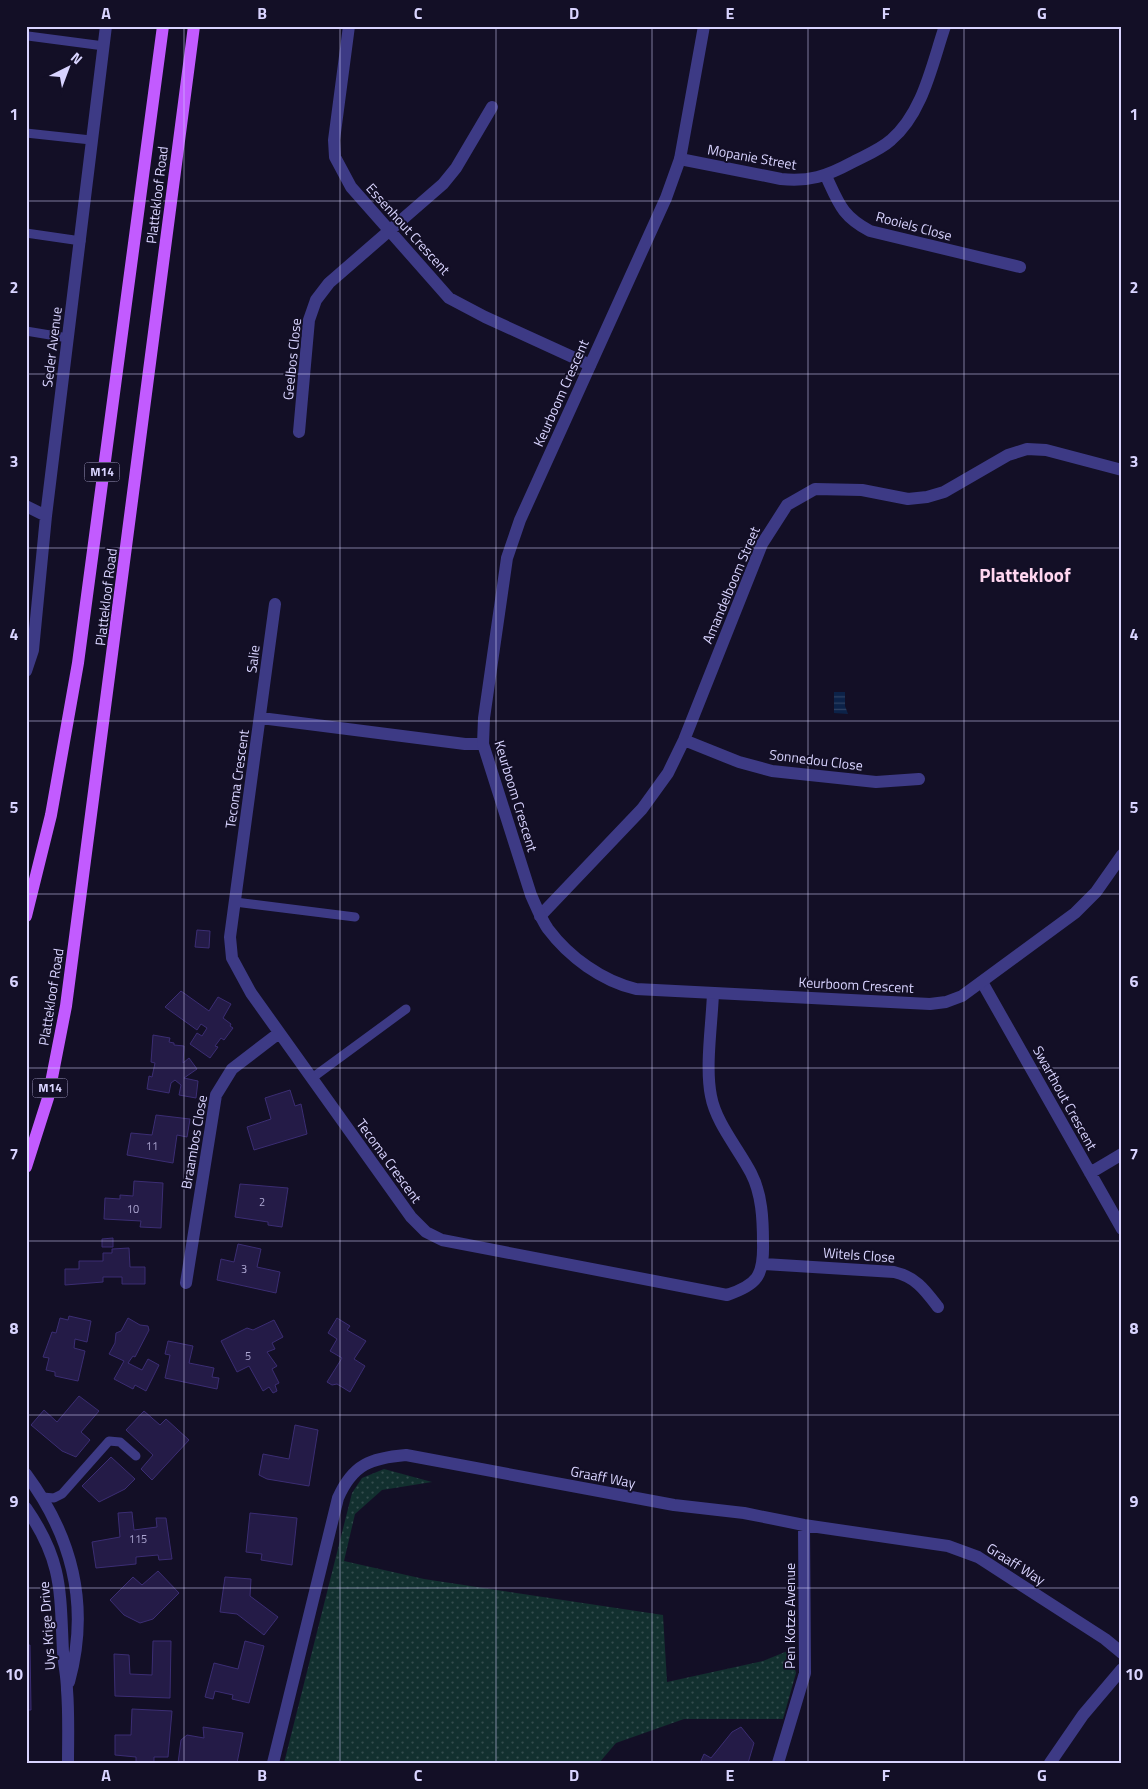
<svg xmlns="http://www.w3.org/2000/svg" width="1148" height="1789" font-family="'Titillium Web',sans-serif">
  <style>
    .park { fill: url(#park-dots) }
    .water { fill: url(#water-rules) }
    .building { fill: #241b47; stroke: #3b2d73 }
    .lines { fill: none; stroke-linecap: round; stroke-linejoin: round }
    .service { stroke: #3d3a85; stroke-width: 9 }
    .minor { stroke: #3d3a85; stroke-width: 12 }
    .tertiary { stroke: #3d3a85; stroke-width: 12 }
    .primary { stroke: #c25bff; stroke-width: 12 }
    .grid { fill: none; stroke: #d9d4ff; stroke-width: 1; stroke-opacity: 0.55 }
    .labels { text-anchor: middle; stroke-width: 4; stroke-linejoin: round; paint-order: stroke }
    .number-label { font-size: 11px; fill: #aca6d1 }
    .shield { fill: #130f26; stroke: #9e99be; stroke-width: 1 }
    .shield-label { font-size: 12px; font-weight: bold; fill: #d9d4ff }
    .street-label { font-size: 14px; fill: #d9d4ff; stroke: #130f26 }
    .district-label { font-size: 19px; font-weight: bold; fill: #ffd6f0; stroke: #130f26 }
    .neatline { fill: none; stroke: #d9d4ff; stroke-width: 2 }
    .grid-label { font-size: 16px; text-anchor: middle; font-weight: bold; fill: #d9d4ff }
  </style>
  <defs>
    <pattern id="park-dots" width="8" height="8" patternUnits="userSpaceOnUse" patternTransform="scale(1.25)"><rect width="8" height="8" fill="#12302f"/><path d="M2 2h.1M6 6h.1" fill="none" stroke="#344d4e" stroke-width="1.8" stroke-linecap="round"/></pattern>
    <pattern id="water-rules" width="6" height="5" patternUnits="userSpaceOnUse" patternTransform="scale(1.25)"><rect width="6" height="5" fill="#0c2248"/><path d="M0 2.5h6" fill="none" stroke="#2f4163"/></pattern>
  </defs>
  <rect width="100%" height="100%" fill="#130f26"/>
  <path class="park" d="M 384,1469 L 432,1482 L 382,1490 L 355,1514 L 344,1561 L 424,1579 L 663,1615 L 667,1682 L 763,1661 L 790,1650 L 796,1673 L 783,1719 L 684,1719 L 616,1743 L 599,1763 L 284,1763 L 352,1493 L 362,1478 Z"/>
  <path class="water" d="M 834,692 L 845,692 L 845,706 L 848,714 L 834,713 Z"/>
  <path class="building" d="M 197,930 L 210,931 L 209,948 L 195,947 Z
    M 181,991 L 209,1011 L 218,997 L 231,1004 L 223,1018 L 231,1024 L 230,1026 L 233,1028 L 224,1040 L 221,1038 L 215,1046 L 218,1047 L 210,1058 L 190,1044 L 197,1033 L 202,1036 L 207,1028 L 201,1024 L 197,1030 L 165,1007 Z
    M 153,1035 L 170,1038 L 169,1042 L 174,1043 L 174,1045 L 184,1046 L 183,1063 L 189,1058 L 197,1069 L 184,1078 L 198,1081 L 196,1098 L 179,1095 L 181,1085 L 175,1080 L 171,1083 L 169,1093 L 147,1089 L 149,1076 L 152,1077 L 155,1063 L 151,1062 Z
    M 290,1090 L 295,1106 L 301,1104 L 307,1134 L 254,1150 L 247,1127 L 271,1119 L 265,1098 Z
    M 156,1115 L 190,1119 L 187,1137 L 177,1135 L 173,1163 L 127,1155 L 131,1133 L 152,1135 Z
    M 134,1181 L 163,1183 L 161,1228 L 140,1227 L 141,1221 L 104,1219 L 105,1198 L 120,1199 L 120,1195 L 133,1196 Z
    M 240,1184 L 288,1188 L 282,1227 L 268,1225 L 268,1222 L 235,1217 Z
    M 113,1238 L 113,1247 L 102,1247 L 102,1239 Z
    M 238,1244 L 261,1249 L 257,1267 L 280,1272 L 276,1293 L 217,1280 L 221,1259 L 234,1262 Z
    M 129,1248 L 130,1267 L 145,1267 L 145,1284 L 122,1284 L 122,1277 L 103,1277 L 103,1282 L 65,1285 L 65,1269 L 79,1269 L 79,1261 L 103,1261 L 103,1253 L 112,1253 L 112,1249 Z
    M 69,1316 L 91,1321 L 87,1342 L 75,1339 L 74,1348 L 85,1351 L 78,1381 L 55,1376 L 55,1372 L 46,1370 L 49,1358 L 43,1357 L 52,1332 L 56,1333 L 60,1318 L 68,1320 Z
    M 128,1318 L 140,1325 L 148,1326 L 149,1330 L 135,1357 L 133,1356 L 128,1363 L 142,1370 L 148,1359 L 159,1365 L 146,1391 L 135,1385 L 133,1389 L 114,1379 L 124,1361 L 109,1354 L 115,1343 L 116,1333 L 121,1331 Z
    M 337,1318 L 350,1326 L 347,1330 L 366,1341 L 354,1359 L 365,1366 L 350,1392 L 337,1384 L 332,1385 L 327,1382 L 342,1358 L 330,1351 L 337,1339 L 328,1333 Z
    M 274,1320 L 283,1337 L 272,1343 L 275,1349 L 267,1352 L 277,1366 L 272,1369 L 279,1383 L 275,1385 L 277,1391 L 273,1393 L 269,1387 L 263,1391 L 249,1366 L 237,1372 L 221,1341 L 247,1328 L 253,1330 Z
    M 168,1341 L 193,1346 L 189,1363 L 214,1368 L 212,1377 L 219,1378 L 217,1389 L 165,1378 L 170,1355 L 165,1354 Z
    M 79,1396 L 99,1411 L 81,1432 L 90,1440 L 76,1457 L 62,1451 L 31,1425 L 44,1410 L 57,1422 Z
    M 144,1411 L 160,1425 L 166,1419 L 189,1440 L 152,1480 L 141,1469 L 153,1455 L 126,1430 Z
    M 295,1425 L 318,1430 L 309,1486 L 267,1479 L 259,1475 L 263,1454 L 289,1459 Z
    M 111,1457 L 135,1479 L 125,1489 L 99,1502 L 82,1486 Z
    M 132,1512 L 134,1530 L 157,1527 L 156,1518 L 166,1518 L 172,1559 L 159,1560 L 158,1555 L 136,1557 L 136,1564 L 96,1568 L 92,1542 L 120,1537 L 118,1513 Z
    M 250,1513 L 297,1518 L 292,1565 L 261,1560 L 262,1554 L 246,1552 Z
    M 158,1571 L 179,1593 L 153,1619 L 140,1623 L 124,1615 L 110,1600 L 133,1577 L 142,1585 Z
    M 225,1577 L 251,1579 L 250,1596 L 278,1617 L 264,1635 L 237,1614 L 220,1612 Z
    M 153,1641 L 171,1641 L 170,1698 L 115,1696 L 114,1654 L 129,1655 L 130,1674 L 152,1675 Z
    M 245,1641 L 264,1646 L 249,1703 L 232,1699 L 233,1695 L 215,1691 L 213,1699 L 205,1697 L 214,1663 L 238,1669 Z
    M 30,1645 L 31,1710 L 26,1710 L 26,1646 Z
    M 132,1709 L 172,1711 L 168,1757 L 154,1757 L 154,1763 L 136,1763 L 136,1757 L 115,1755 L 115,1735 L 131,1735 Z
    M 203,1727 L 243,1733 L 237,1763 L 178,1763 L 181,1740 L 187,1735 L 204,1738 Z
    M 741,1727 L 754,1743 L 748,1763 L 700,1763 L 704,1754 L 711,1758 L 732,1732 Z"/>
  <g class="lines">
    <path class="service" d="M 28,36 L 104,46
      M 26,133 L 91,140
      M 26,233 L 81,241
      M 26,331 L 68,338
      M 235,902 L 355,917
      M 312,1078 L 406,1009
      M 43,1497 L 54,1498 L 62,1494 L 109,1441 L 120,1442 L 136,1456"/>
    <path class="minor" d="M 349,26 L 334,140 L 335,157 L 351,187 L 449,298 L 485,317 L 590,365
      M 680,159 L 781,179 C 809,182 827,176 851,163 C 864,156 880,150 891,140 C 923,113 932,64 945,26
      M 826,176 C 839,204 842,216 870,231 L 1020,267
      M 299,432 L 309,320 L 316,300 L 329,283 L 443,184 L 456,168 L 492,107
      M 26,506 L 46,516
      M 275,604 L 230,937 L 232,958 L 251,993 L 411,1217 L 426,1232 L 442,1240 L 727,1295 C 757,1285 764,1276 763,1243 C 763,1220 762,1194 751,1173 C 738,1148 716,1123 711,1096 C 705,1067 712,1023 713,993
      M 26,671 L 33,650 L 46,516 L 106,26
      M 261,718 L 465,744 L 483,744
      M 684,740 L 739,762 L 772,771 L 876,782 L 919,779
      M 540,916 L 642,809 L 668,773 L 684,740 L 762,544 L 787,505 L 815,489 L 862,490 L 908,499 L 927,497 L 944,492 L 1008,455 L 1027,449 L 1046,450 L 1122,470
      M 982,982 L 1122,1229
      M 1090,1173 L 1122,1154
      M 764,1264 L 894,1272 C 916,1277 925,1290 938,1307
      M 186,1283 L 216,1095 L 232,1069 L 279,1033
      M 273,1763 L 338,1498 C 353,1464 371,1458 406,1455 L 674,1505 L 744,1513 L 804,1525 L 948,1546 L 978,1557 L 1105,1639 L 1122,1653
      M 778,1763 L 805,1673 L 804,1525
      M 1050,1763 L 1083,1715 L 1122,1669"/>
    <path class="tertiary" d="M 704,26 L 680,159 L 666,198 L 520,520 L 507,558 L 484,718 L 483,744 L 531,895 C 536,906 541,919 548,929 C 569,957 602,981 636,989 L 930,1004 L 946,1002 L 962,996 L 1075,913 L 1096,892 L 1122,855
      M 26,1474 C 72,1536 90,1606 69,1682
      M 26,1508 C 63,1561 60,1592 63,1652 C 64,1665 67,1678 67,1690 C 69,1714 68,1739 68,1763"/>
    <path class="primary" d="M 26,916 L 51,815 L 78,663 L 163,26
      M 26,1167 L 48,1098 L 66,1006 L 194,26"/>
  </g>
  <path class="grid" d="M 184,26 L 184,1763M 340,26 L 340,1763M 496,26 L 496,1763M 652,26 L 652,1763M 808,26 L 808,1763M 964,26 L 964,1763M 26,201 L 1122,201M 26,374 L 1122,374M 26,548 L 1122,548M 26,721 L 1122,721M 26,894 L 1122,894M 26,1068 L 1122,1068M 26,1241 L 1122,1241M 26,1415 L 1122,1415M 26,1588 L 1122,1588"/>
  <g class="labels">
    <g class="number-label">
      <text x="152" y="1150">11</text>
      <text x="262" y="1206">2</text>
      <text x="133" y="1213">10</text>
      <text x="244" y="1273">3</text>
      <text x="248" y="1360">5</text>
      <text x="138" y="1543">115</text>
    </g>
    <g class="shield">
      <rect x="84.5" y="462.5" width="35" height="19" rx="4"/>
      <rect x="32.5" y="1078.5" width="35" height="19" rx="4"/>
    </g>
    <g class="shield-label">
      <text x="102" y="476">M14</text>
      <text x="50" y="1092">M14</text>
    </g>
    <g class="street-label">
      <text transform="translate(752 157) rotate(10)" y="5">Mopanie Street</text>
      <text transform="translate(157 195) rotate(-83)" y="5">Plattekloof Road</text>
      <text transform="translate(914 226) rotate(15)" y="5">Rooiels Close</text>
      <text transform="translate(408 229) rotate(48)" y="5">Essenhout Crescent</text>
      <text transform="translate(52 347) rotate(-83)" y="5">Seder Avenue</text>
      <text transform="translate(292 359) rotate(-84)" y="5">Geelbos Close</text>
      <text transform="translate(561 393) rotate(-66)" y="5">Keurboom Crescent</text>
      <text transform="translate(731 585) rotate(-67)" y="5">Amandelboom Street</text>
      <text transform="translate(106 597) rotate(-83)" y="5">Plattekloof Road</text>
      <text transform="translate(253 659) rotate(-83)" y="5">Salie</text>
      <text transform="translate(816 760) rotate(7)" y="5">Sonnedou Close</text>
      <text transform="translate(237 779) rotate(-82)" y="5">Tecoma Crescent</text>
      <text transform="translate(516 796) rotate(73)" y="5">Keurboom Crescent</text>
      <text transform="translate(856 985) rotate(3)" y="5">Keurboom Crescent</text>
      <text transform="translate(51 997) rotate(-81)" y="5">Plattekloof Road</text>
      <text transform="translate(1065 1098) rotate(61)" y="5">Swarthout Crescent</text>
      <text transform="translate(194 1142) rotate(-80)" y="5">Braambos Close</text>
      <text transform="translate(389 1161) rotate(54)" y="5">Tecoma Crescent</text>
      <text transform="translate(859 1255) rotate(4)" y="5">Witels Close</text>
      <text transform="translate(603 1477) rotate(11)" y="5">Graaff Way</text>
      <text transform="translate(1016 1564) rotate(32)" y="5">Graaff Way</text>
      <text transform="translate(790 1616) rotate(-90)" y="5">Pen Kotze Avenue</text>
      <text transform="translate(47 1626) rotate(-94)" y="5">Uys Krige Drive</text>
    </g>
    <g class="district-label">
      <text x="1025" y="582">Plattekloof</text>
    </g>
  </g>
  <rect width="1148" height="1789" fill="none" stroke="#130f26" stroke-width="55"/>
  <g transform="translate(68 68) rotate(42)" stroke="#130f26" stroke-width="4" paint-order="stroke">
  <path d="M0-4L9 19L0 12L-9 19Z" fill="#d9d4ff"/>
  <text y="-8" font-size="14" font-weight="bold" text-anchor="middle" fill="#d9d4ff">N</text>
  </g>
  <rect x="28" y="28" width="1092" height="1734" class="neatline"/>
  <g class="grid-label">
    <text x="106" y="19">A</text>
    <text x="262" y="19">B</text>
    <text x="418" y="19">C</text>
    <text x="574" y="19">D</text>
    <text x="730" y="19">E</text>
    <text x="886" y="19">F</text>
    <text x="1042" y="19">G</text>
    <text x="14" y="120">1</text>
    <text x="1134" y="120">1</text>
    <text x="14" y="293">2</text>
    <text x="1134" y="293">2</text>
    <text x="14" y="467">3</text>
    <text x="1134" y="467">3</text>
    <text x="14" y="640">4</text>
    <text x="1134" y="640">4</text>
    <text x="14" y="813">5</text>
    <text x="1134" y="813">5</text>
    <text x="14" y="987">6</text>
    <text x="1134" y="987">6</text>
    <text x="14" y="1160">7</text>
    <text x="1134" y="1160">7</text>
    <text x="14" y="1334">8</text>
    <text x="1134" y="1334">8</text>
    <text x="14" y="1507">9</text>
    <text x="1134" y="1507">9</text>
    <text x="14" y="1680">10</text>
    <text x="1134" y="1680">10</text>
    <text x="106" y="1781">A</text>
    <text x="262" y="1781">B</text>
    <text x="418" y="1781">C</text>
    <text x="574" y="1781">D</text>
    <text x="730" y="1781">E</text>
    <text x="886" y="1781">F</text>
    <text x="1042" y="1781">G</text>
  </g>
</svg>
